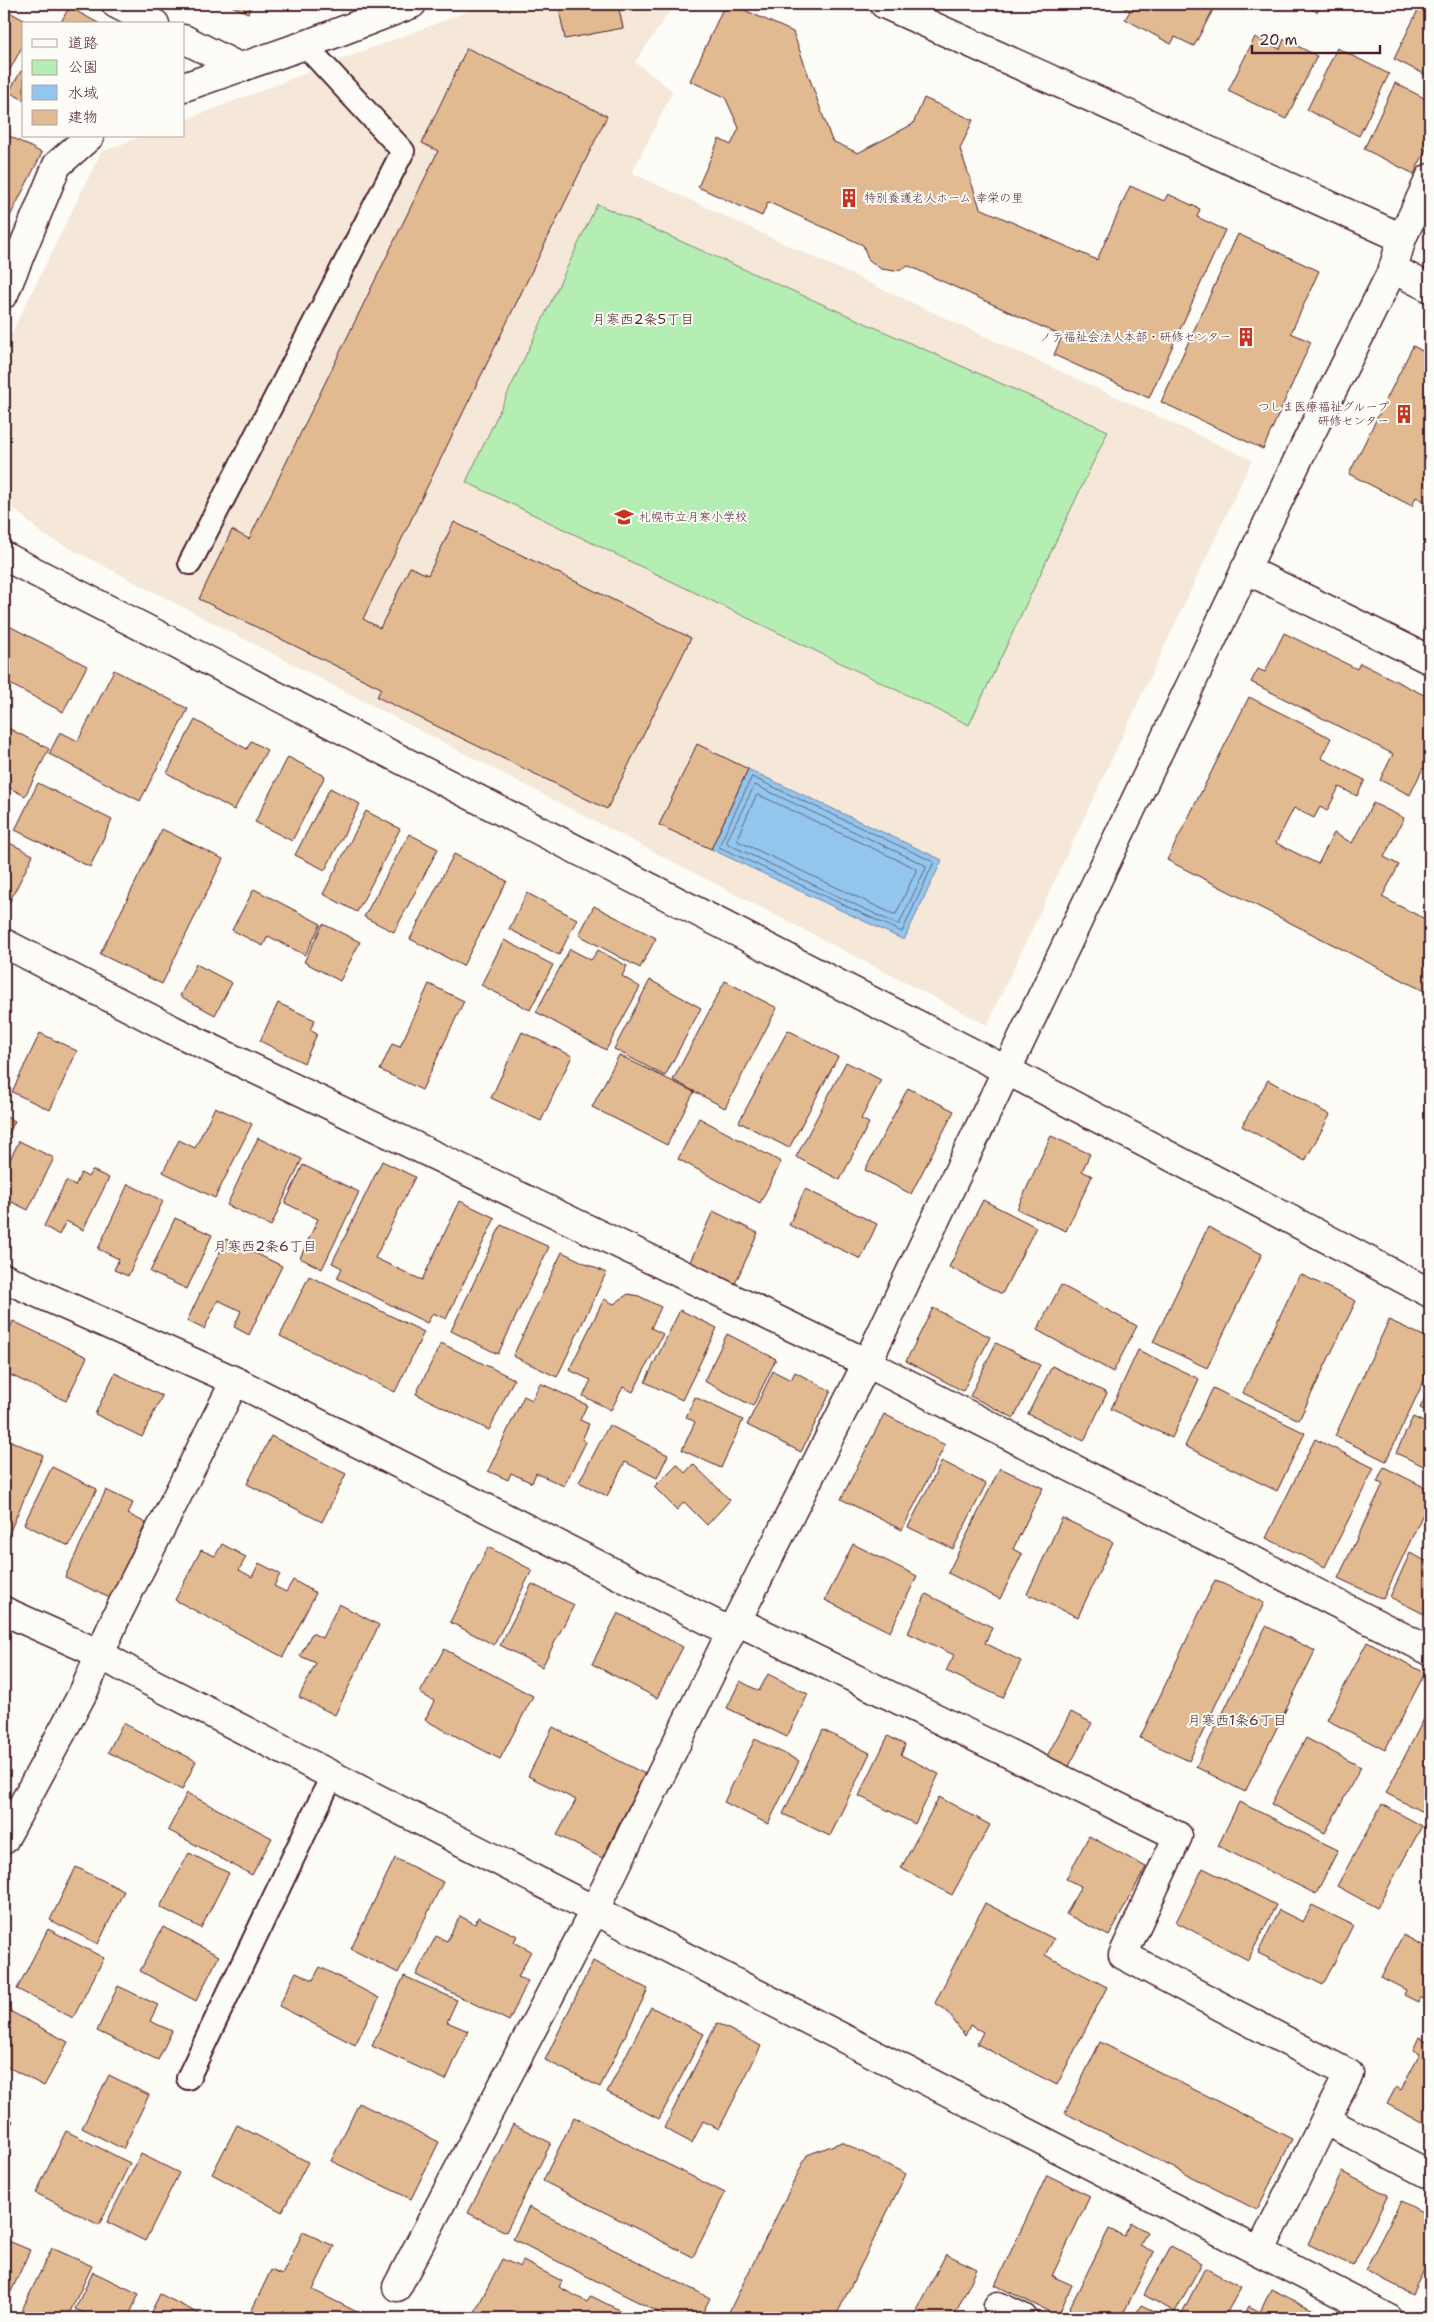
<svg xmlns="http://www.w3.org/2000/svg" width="1434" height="2322" font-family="'Shantell Sans','Klee One',sans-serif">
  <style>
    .built { fill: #f5e8d9 }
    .green { fill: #b4eeb3; stroke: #7f866f }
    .water { fill: #92c6ef; stroke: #7583a1 }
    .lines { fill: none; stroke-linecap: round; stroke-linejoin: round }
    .shore { stroke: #676279; stroke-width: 1 }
    .building { fill: #e1ba92; stroke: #4a1f2b }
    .lane-casing { stroke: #4a1f2b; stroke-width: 26 }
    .street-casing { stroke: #4a1f2b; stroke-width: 31 }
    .lane { stroke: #fdfcf7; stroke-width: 22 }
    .street { stroke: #fdfcf7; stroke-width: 28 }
    .labels { text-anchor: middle; stroke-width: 4; stroke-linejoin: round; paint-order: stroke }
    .poi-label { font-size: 12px; fill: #4a1f2b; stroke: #fdfcf7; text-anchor: start }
    .neighbourhood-label { font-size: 14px; fill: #4a1f2b; stroke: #fdfcf7 }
  </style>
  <rect width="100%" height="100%" fill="#fdfcf7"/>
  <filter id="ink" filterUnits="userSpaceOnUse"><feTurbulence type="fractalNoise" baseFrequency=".02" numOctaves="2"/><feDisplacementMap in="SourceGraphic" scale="10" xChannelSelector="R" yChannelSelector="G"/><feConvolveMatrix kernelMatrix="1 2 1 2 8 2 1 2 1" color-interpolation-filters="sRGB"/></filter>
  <g filter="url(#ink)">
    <path class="built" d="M 487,4 L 675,4 L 635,62 L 673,91 L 632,173 L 1252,460 L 987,1025 L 42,534 L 4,500 L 4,349 L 101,152 L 142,136 L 184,136 L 184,120 Z"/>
    <path class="green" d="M 597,204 L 1108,431 L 969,725 L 466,482 Z"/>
    <path class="water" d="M 748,769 L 942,860 L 904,940 L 711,849 Z"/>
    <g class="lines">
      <path class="shore" d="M 752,777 L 934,862 L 902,932 L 719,847 Z
        M 755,785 L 925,865 L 926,868 L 899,924 L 896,924 L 728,844 L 727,841 Z
        M 759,795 L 915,868 L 916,871 L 896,914 L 893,914 L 738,841 L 737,838 L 756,796 Z"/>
    </g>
    <path class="building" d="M 227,4 L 252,4 L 248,13 Z
      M 582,4 L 618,4 L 623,28 L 565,39 L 559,9 Z
      M 725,4 L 731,4 L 793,32 L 832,141 L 858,153 L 913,124 L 924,98 L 973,120 L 960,149 L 980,208 L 1097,260 L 1130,186 L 1164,201 L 1168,194 L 1200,209 L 1197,217 L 1225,230 L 1149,398 L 1054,355 L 1062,336 L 909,266 L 895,271 L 881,269 L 868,259 L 863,245 L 768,202 L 762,216 L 698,187 L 719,139 L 731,145 L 739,128 L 725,97 L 690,81 Z
      M 1085,4 L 1097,4 L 1095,8 Z
      M 1117,4 L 1216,4 L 1194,46 L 1175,37 L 1171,44 L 1125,19 L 1130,11 Z
      M 1303,4 L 1322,4 L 1317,12 Z
      M 1421,4 L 1430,4 L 1430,77 L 1394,59 Z
      M 69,7 L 100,24 L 60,24 Z
      M 4,9 L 31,24 L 24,24 L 24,43 L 4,81 Z
      M 1255,37 L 1280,49 L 1284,39 L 1317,56 L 1286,119 L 1228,91 Z
      M 467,48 L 607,116 L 363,619 L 380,628 L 410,567 L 428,575 L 454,522 L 691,638 L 607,809 L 377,697 L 381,688 L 199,599 L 232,530 L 249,539 L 438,151 L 422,143 Z
      M 1337,48 L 1389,74 L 1359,136 L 1307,110 Z
      M 21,71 L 24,72 L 24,100 L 9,92 Z
      M 1395,83 L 1430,101 L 1430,141 L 1414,174 L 1364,149 Z
      M 4,133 L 42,153 L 4,228 Z
      M 1238,234 L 1319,271 L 1291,333 L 1311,342 L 1263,449 L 1161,402 Z
      M 1413,346 L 1430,355 L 1430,504 L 1416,497 L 1412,506 L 1349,474 Z
      M 1430,613 L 1430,633 L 1423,629 Z
      M 9,626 L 87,666 L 63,712 L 4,681 L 4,636 Z
      M 1284,633 L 1357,669 L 1360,663 L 1430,698 L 1430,772 L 1423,768 L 1410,795 L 1380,780 L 1393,754 L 1251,682 L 1258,669 L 1265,672 Z
      M 114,670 L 188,709 L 140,801 L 49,754 L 60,732 L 78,741 Z
      M 1249,697 L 1331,738 L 1321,758 L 1365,780 L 1357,796 L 1339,787 L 1327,811 L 1320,807 L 1314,818 L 1294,808 L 1276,843 L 1318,864 L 1334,833 L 1352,843 L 1373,803 L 1404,818 L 1384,857 L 1399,865 L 1382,897 L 1425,919 L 1430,910 L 1430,994 L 1167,860 Z
      M 195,720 L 247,749 L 251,741 L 267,750 L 234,810 L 167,773 Z
      M 4,726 L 49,749 L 25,796 L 4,785 Z
      M 697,744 L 748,769 L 711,849 L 659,825 Z
      M 288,757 L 325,776 L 292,841 L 255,822 Z
      M 38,783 L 112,820 L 90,867 L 15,830 Z
      M 330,788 L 360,804 L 325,870 L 295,855 Z
      M 366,811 L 400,829 L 357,912 L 323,894 Z
      M 162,829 L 223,859 L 162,984 L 100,954 Z
      M 409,834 L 438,849 L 394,932 L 364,917 Z
      M 4,840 L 33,855 L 8,905 L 4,903 Z
      M 454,854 L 507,881 L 463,966 L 410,939 Z
      M 254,889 L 321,924 L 305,955 L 268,936 L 263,946 L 232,930 Z
      M 527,893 L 577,919 L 559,955 L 509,929 Z
      M 594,906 L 656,938 L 640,968 L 579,935 Z
      M 323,924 L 360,942 L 340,981 L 304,962 Z
      M 504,940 L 553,965 L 530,1010 L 481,985 Z
      M 570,949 L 591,960 L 598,950 L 627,966 L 622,976 L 640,987 L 606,1050 L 536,1012 Z
      M 196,964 L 232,983 L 215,1015 L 180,996 Z
      M 650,980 L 701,1008 L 665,1076 L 614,1049 Z
      M 725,981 L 777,1008 L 725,1108 L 673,1080 Z
      M 429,984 L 464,1001 L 422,1090 L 380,1070 L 392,1044 L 400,1047 Z
      M 278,1003 L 315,1020 L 310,1030 L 317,1034 L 304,1063 L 260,1041 Z
      M 788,1030 L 838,1057 L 789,1148 L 739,1122 Z
      M 522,1032 L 572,1056 L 541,1121 L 491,1098 Z
      M 40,1033 L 77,1051 L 50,1110 L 12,1092 Z
      M 619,1055 L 694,1092 L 667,1145 L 592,1107 Z
      M 846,1062 L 881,1080 L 861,1119 L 869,1123 L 840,1180 L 796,1157 Z
      M 1268,1080 L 1330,1115 L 1305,1161 L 1242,1126 Z
      M 908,1088 L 954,1111 L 911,1194 L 865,1170 Z
      M 215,1107 L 252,1124 L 215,1198 L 163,1172 L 179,1140 L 195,1148 Z
      M 4,1116 L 15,1121 L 4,1145 Z
      M 699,1118 L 781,1162 L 760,1203 L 678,1159 Z
      M 1051,1136 L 1090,1154 L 1082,1171 L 1092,1176 L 1066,1231 L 1017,1209 Z
      M 258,1138 L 302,1159 L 271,1226 L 227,1205 Z
      M 19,1141 L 54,1158 L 28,1210 L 12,1202 L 6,1214 L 4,1213 L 4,1172 Z
      M 382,1161 L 415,1177 L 375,1258 L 422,1280 L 460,1201 L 495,1218 L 446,1319 L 433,1313 L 427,1323 L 337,1278 L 342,1268 L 332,1263 Z
      M 303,1165 L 359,1192 L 322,1269 L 300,1258 L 318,1219 L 285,1203 Z
      M 92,1170 L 109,1178 L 83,1230 L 66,1221 L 59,1235 L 44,1226 L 66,1181 L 75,1186 L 81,1173 L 88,1177 Z
      M 128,1184 L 163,1201 L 128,1276 L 114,1270 L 119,1259 L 98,1249 Z
      M 805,1189 L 877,1224 L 861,1259 L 789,1225 Z
      M 983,1200 L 1036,1227 L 1002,1294 L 949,1267 Z
      M 713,1211 L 758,1233 L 734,1286 L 689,1264 Z
      M 175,1218 L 212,1235 L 187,1289 L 150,1272 Z
      M 501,1225 L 549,1247 L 498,1354 L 451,1331 Z
      M 1208,1227 L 1262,1254 L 1207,1368 L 1153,1342 Z
      M 226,1239 L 282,1266 L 249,1335 L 234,1327 L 241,1311 L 218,1300 L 204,1329 L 187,1321 Z
      M 562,1252 L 606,1273 L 557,1377 L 513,1356 Z
      M 1300,1274 L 1356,1301 L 1299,1420 L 1243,1393 Z
      M 309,1276 L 424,1332 L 395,1392 L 280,1336 Z
      M 1061,1285 L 1137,1326 L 1113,1372 L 1037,1330 Z
      M 628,1294 L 639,1296 L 661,1307 L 651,1328 L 663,1334 L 633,1392 L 623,1387 L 611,1410 L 583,1396 L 591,1380 L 569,1370 L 604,1299 L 614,1304 Z
      M 933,1308 L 990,1337 L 963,1391 L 906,1361 Z
      M 680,1310 L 717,1328 L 682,1400 L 645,1382 Z
      M 4,1318 L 10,1321 L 4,1332 Z
      M 1389,1320 L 1430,1339 L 1430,1368 L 1386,1461 L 1335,1436 Z
      M 13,1321 L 87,1357 L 66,1401 L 4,1372 L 4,1341 Z
      M 727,1334 L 776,1359 L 753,1406 L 704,1381 Z
      M 441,1343 L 514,1379 L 489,1430 L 416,1394 Z
      M 996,1343 L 1040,1365 L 1014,1418 L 970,1396 Z
      M 1138,1350 L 1199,1379 L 1172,1438 L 1111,1409 Z
      M 1052,1366 L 1107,1393 L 1084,1441 L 1028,1414 Z
      M 773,1371 L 791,1380 L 795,1372 L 831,1391 L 801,1452 L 747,1425 Z
      M 115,1373 L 162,1396 L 142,1437 L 95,1414 Z
      M 540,1383 L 587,1405 L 580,1420 L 589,1424 L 582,1440 L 586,1442 L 564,1486 L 536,1473 L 532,1483 L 511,1473 L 508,1480 L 488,1471 L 524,1396 L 532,1400 Z
      M 1213,1388 L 1305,1433 L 1277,1491 L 1185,1446 Z
      M 1430,1388 L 1430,1413 L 1420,1408 Z
      M 695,1397 L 743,1420 L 721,1468 L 682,1450 L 695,1422 L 686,1417 Z
      M 884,1414 L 945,1445 L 902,1530 L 841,1499 Z
      M 1413,1417 L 1430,1425 L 1430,1469 L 1396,1453 Z
      M 609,1425 L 668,1455 L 657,1478 L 625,1462 L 607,1496 L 579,1482 Z
      M 271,1436 L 346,1474 L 322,1522 L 247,1484 Z
      M 4,1438 L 43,1455 L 4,1545 Z
      M 1315,1439 L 1374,1468 L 1325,1567 L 1266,1538 Z
      M 942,1461 L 986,1484 L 953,1549 L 908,1527 Z
      M 677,1464 L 685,1473 L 693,1464 L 730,1500 L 707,1525 L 684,1502 L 677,1510 L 654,1487 Z
      M 52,1467 L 97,1489 L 69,1546 L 24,1524 Z
      M 1384,1467 L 1430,1490 L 1430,1499 L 1383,1599 L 1338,1578 L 1383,1484 L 1377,1482 Z
      M 1000,1468 L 1043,1488 L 1013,1549 L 1022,1554 L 1000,1599 L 948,1573 Z
      M 106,1490 L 133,1503 L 128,1514 L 146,1523 L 110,1598 L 65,1577 Z
      M 1062,1518 L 1113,1542 L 1078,1617 L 1027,1594 Z
      M 222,1544 L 246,1557 L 239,1570 L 252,1577 L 259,1563 L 280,1574 L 274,1586 L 286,1592 L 293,1580 L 316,1593 L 283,1657 L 175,1600 L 201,1550 L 215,1556 Z
      M 853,1544 L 917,1576 L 890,1632 L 825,1600 Z
      M 488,1547 L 532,1570 L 494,1645 L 450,1622 Z
      M 1410,1553 L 1430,1563 L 1430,1617 L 1390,1597 Z
      M 1215,1580 L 1264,1603 L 1189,1761 L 1140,1738 Z
      M 532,1584 L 574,1605 L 542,1667 L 500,1645 Z
      M 926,1594 L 992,1627 L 985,1643 L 1021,1661 L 1003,1698 L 946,1671 L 954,1655 L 908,1633 Z
      M 339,1604 L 379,1625 L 335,1715 L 299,1697 L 316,1663 L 300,1656 L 312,1633 L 322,1638 Z
      M 618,1613 L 683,1647 L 657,1698 L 592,1664 Z
      M 1266,1626 L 1315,1651 L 1245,1792 L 1196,1767 Z
      M 1367,1642 L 1425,1673 L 1385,1750 L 1327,1720 Z
      M 444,1649 L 533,1696 L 500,1759 L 425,1720 L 434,1701 L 420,1693 Z
      M 768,1674 L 808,1694 L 787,1737 L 727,1708 L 740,1681 L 759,1691 Z
      M 1430,1707 L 1430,1816 L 1386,1793 Z
      M 1071,1712 L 1092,1723 L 1068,1768 L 1047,1756 Z
      M 123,1723 L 196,1761 L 182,1790 L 108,1752 Z
      M 553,1727 L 645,1774 L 602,1858 L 557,1835 L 576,1800 L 528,1776 Z
      M 823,1730 L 870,1753 L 830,1836 L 783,1814 Z
      M 888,1736 L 905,1745 L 901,1755 L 939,1774 L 915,1824 L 859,1796 Z
      M 1306,1738 L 1361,1767 L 1325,1833 L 1271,1804 Z
      M 755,1739 L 799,1761 L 768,1824 L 724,1802 Z
      M 187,1793 L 272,1838 L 252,1875 L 168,1830 Z
      M 939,1797 L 990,1825 L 952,1895 L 901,1868 Z
      M 1239,1802 L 1338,1850 L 1316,1894 L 1218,1846 Z
      M 1382,1804 L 1422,1826 L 1377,1908 L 1337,1886 Z
      M 1089,1836 L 1146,1867 L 1109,1936 L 1066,1914 L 1081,1886 L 1066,1879 Z
      M 189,1853 L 229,1873 L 201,1928 L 160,1907 Z
      M 395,1858 L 443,1882 L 398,1973 L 351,1949 Z
      M 76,1867 L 124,1891 L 98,1944 L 50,1920 Z
      M 1203,1868 L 1276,1905 L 1248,1960 L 1176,1922 Z
      M 985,1903 L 1054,1939 L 1045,1955 L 1107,1987 L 1057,2085 L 977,2044 L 983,2032 L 970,2025 L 965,2036 L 946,2010 L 935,2003 Z
      M 1312,1905 L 1353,1925 L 1323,1985 L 1258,1953 L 1279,1910 L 1303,1922 Z
      M 460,1916 L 475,1924 L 478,1917 L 517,1936 L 514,1942 L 531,1951 L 518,1977 L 528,1981 L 509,2021 L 416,1975 L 436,1936 L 447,1941 Z
      M 163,1927 L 219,1956 L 196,2001 L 140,1971 Z
      M 48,1929 L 104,1958 L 73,2018 L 17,1989 Z
      M 1403,1935 L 1430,1949 L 1430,2002 L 1420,1997 L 1418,2002 L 1404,1995 L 1406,1990 L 1381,1977 Z
      M 593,1961 L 648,1989 L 600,2087 L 545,2060 Z
      M 320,1967 L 379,1998 L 355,2045 L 279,2006 L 296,1972 L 313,1980 Z
      M 404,1976 L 457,2000 L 447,2022 L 468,2031 L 446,2080 L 372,2046 Z
      M 118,1986 L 158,2005 L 150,2021 L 172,2031 L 158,2060 L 97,2031 Z
      M 651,2007 L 704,2034 L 659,2119 L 607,2092 Z
      M 6,2009 L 68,2042 L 44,2086 L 4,2065 L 4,2014 Z
      M 717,2023 L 761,2046 L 719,2129 L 703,2121 L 692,2143 L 664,2128 Z
      M 1430,2035 L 1430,2127 L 1387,2104 L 1396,2087 L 1401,2090 L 1420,2054 L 1413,2050 L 1419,2037 L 1427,2041 Z
      M 1100,2042 L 1292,2139 L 1257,2210 L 1065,2113 Z
      M 109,2075 L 149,2095 L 123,2149 L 82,2128 Z
      M 359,2103 L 439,2142 L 411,2199 L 331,2161 Z
      M 4,2116 L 13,2121 L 4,2138 Z
      M 574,2117 L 725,2193 L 693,2257 L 543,2181 Z
      M 513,2124 L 551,2143 L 506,2232 L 468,2213 Z
      M 237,2125 L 308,2162 L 282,2212 L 212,2174 Z
      M 66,2131 L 130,2163 L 99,2225 L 36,2193 Z
      M 842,2142 L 906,2174 L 835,2318 L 726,2318 L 807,2155 Z
      M 141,2154 L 179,2173 L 145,2241 L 107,2222 Z
      M 1342,2172 L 1388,2195 L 1353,2266 L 1308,2244 Z
      M 1047,2175 L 1090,2196 L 1052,2276 L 1072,2285 L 1058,2316 L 995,2285 Z
      M 1401,2201 L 1430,2216 L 1430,2258 L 1412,2294 L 1365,2270 Z
      M 529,2207 L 710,2298 L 700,2318 L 670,2318 L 513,2239 Z
      M 1131,2223 L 1147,2232 L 1140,2245 L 1154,2252 L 1121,2318 L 1077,2318 L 1067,2313 L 1109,2229 L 1124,2236 Z
      M 303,2232 L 334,2246 L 313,2290 L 369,2318 L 253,2318 L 249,2316 L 271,2270 L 282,2275 Z
      M 4,2239 L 30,2250 L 11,2292 L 4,2288 Z
      M 1171,2246 L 1202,2263 L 1175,2312 L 1144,2295 Z
      M 52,2248 L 92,2266 L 67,2318 L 18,2318 Z
      M 946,2254 L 977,2269 L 953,2318 L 913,2318 Z
      M 502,2259 L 520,2267 L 523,2261 L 562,2281 L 559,2287 L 587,2302 L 591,2296 L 625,2313 L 622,2318 L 487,2318 L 475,2312 Z
      M 1205,2268 L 1241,2287 L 1224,2318 L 1192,2318 L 1182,2313 Z
      M 93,2272 L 139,2294 L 128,2318 L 95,2318 L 75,2309 Z
      M 1271,2289 L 1326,2316 L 1325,2318 L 1243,2318 L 1249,2306 L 1260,2312 Z
      M 160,2294 L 207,2318 L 148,2318 Z
      M 1141,2305 L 1168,2318 L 1134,2318 Z"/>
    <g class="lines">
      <g class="lane-casing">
        <path id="lane" d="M 190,563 L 403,151 L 305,45
          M 188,2078 L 332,1776"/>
      </g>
      <g class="street-casing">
        <path id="street" d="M 116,4 L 155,24
          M 884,4 L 1402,238
          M 184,39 L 241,68
          M 184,87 L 305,45 L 412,4
          M 1393,269 L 1430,288
          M 4,294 L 57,165 L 90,136
          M 4,556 L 1008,1071 L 1430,1293
          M 1245,569 L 1430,660
          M 4,943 L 173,1030 L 867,1363 L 1430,1651
          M 4,1278 L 235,1381 L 731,1632
          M 4,1611 L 100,1654 L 133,1673 L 1388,2318
          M 737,1621 L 1178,1836 L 1123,1955 L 1349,2074 L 1325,2120
          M 4,1840 L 84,1691 L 116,1617 L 235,1381
          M 1260,2252 L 1325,2120 L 1430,2175
          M 397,2287 L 594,1911 L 731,1632 L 867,1363 L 1304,447 L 1393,269 L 1402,238 L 1430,178
          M 998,2306 L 1023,2318"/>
      </g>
      <use href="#lane" class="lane"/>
      <use href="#street" class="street"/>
    </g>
  </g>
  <defs>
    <g id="building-bare" transform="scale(1.5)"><path d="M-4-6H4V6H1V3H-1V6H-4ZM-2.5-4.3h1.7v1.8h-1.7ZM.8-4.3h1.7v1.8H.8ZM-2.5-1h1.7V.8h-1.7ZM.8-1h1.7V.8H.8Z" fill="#c8321e" stroke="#fdfcf7" stroke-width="2.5" paint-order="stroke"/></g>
    <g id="school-bare" transform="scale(1.5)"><path d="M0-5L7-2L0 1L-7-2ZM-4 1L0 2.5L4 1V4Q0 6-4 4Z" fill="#c8321e" stroke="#fdfcf7" stroke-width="2.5" paint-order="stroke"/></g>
  </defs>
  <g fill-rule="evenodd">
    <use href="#building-bare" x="849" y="198"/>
    <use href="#building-bare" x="1246" y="337"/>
    <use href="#building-bare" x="1404" y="414"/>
    <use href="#school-bare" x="624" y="517"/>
  </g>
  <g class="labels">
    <g class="poi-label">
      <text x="864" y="202">特別養護老人ホーム 幸栄の里</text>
      <text x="1231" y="341" text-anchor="end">ノテ福祉会法人本部・研修センター</text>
      <text x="1389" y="411" text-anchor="end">つしま医療福祉グループ<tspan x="1389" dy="14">研修センター</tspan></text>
      <text x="639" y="521">札幌市立月寒小学校</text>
    </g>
    <g class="neighbourhood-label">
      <text x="643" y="324">月寒西2条5丁目</text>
      <text x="265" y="1251">月寒西2条6丁目</text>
      <text x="1237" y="1725">月寒西1条6丁目</text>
    </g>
  </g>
  <rect width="1434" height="2322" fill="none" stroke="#fdfcf7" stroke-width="20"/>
  <rect x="10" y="10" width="1414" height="2302" fill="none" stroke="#4a1f2b" stroke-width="2" filter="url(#ink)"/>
  <rect x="22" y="22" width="162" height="115" fill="#fdfcf7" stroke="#b5a4a5"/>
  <rect x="32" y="39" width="25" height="8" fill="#fdfcf7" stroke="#b5a4a5"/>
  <text x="68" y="48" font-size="15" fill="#4a1f2b">道路</text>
  <rect x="32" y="60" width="25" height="15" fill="#b4eeb3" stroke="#b5a4a5"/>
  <text x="68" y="72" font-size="15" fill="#4a1f2b">公園</text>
  <rect x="32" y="85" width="25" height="15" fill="#92c6ef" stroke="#b5a4a5"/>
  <text x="68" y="98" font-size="15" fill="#4a1f2b">水域</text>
  <rect x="32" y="110" width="25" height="15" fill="#e1ba92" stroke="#b5a4a5"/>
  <text x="68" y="122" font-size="15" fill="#4a1f2b">建物</text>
  <path d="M1252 45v8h128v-8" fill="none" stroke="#4a1f2b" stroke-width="2.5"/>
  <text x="1259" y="45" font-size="15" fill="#4a1f2b" stroke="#fdfcf7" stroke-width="4" paint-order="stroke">20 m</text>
</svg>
